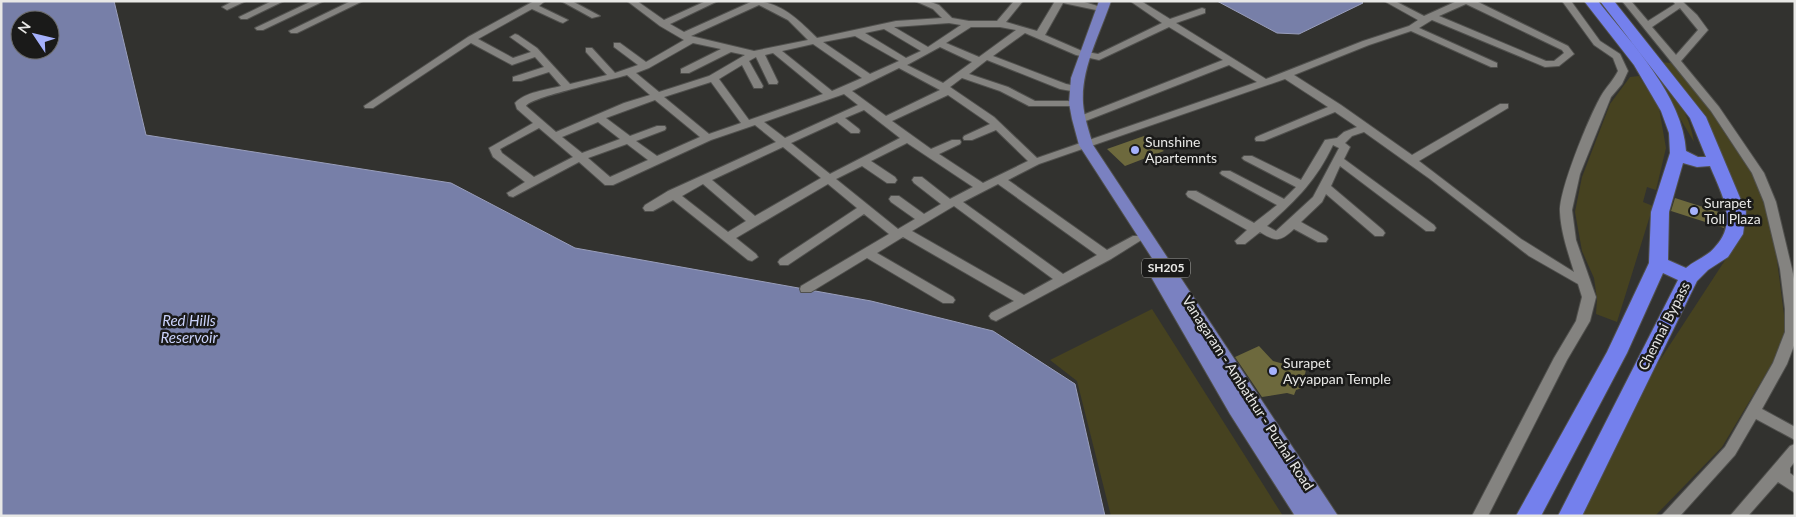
<svg xmlns="http://www.w3.org/2000/svg" width="1796" height="517" font-family="Lato,sans-serif">
  <style>
    .green { fill: #464220 }
    .water { fill: #777fa8; stroke: #999ebb; fill-rule: evenodd }
    .building { fill: #6d693d }
    .lines { fill: none; stroke-linecap: round; stroke-linejoin: round }
    .minor-casing { stroke: #50504d; stroke-width: 2 }
    .major-casing { stroke: #50504d; stroke-width: 2 }
    .highway-casing { stroke: #50504d; stroke-width: 2 }
    .minor { fill: #848380; fill-rule: evenodd }
    .major { fill: #7a81c1; fill-rule: evenodd }
    .highway { fill: #7480ed; fill-rule: evenodd }
    .poi-dot { fill: #a5b1fc; stroke: #1a1a19; stroke-width: 2 }
    .labels { text-anchor: middle; stroke-width: 5; stroke-linejoin: round; paint-order: stroke }
    .shield { fill: #1a1a19; stroke: #aaaaa8; stroke-width: 1 }
    .shield-label { font-size: 12px; font-weight: bold; fill: #e8e8e6 }
    .poi-label { font-size: 14px; fill: #e8e8e6; stroke: #1a1a19; text-anchor: start }
    .street-label { font-size: 14px; fill: #e8e8e6; stroke: #1a1a19 }
    .water-label { font-size: 15px; font-style: italic; fill: #cad2fa; stroke: #1a1a19 }
  </style>
  <rect width="100%" height="100%" fill="#32322f"/>
  <path class="green" d="M 1595,1 L 1603,1 C 1633,38 1688,95 1694,142 L 1661,86 Z
    M 1661,62 L 1671,63 L 1712,109 L 1753,171 L 1765,202 L 1775,245 L 1786,330 L 1773,362 L 1722,447 L 1655,516 L 1582,516 L 1645,383 L 1733,248 L 1743,214 Z
    M 1639,76 L 1659,108 L 1666,148 L 1656,190 L 1647,187 L 1643,202 L 1653,206 L 1617,322 L 1596,314 L 1597,299 L 1594,278 L 1582,251 L 1575,212 L 1582,177 L 1610,104 L 1630,77 Z
    M 1152,309 L 1283,516 L 1111,516 L 1077,381 L 1050,360 Z"/>
  <path class="water" d="M 1,1 L 114,1 L 146,135 L 451,183 L 575,248 L 871,301 L 993,331 L 1075,384 L 1105,516 L 1,516 ZM 20,20 L 50,20 L 50,50 L 20,50 Z
    M 1217,1 L 1361,1 L 1363,3 L 1299,34 L 1277,33 Z"/>
  <path class="building" d="M 1144,136 L 1164,151 L 1125,166 L 1107,149 Z
    M 1675,198 L 1725,214 L 1724,228 L 1671,211 Z
    M 1259,346 L 1273,361 L 1295,367 L 1307,365 L 1302,388 L 1296,390 L 1294,395 L 1287,393 L 1262,397 L 1235,357 Z"/>
  <g class="lines">
    <g class="minor-casing">
      <path id="minor" d="M 233,1 L 246,1 L 227,10 L 222,7 Z
        M 272,1 L 284,1 L 247,19 L 241,19 L 239,17 Z
        M 312,1 L 324,1 L 263,30 L 257,30 L 255,28 Z
        M 351,1 L 363,1 L 297,33 L 291,33 L 289,31 Z
        M 534,1 L 545,1 L 539,6 L 568,20 L 563,23 L 560,22 L 532,9 L 478,39 L 513,58 L 531,52 L 510,37 L 515,34 L 518,35 L 537,48 L 570,84 L 607,75 L 586,52 L 586,48 L 592,48 L 615,73 L 638,65 L 614,47 L 614,43 L 620,43 L 646,62 L 684,40 L 660,26 L 627,1 L 637,1 L 664,20 L 706,1 L 718,1 L 670,24 L 684,32 L 753,1 C 780,1 799,20 817,38 L 896,21 L 942,18 L 933,9 L 915,1 L 928,1 L 939,5 L 952,18 L 969,21 L 997,21 L 1014,1 L 1023,1 L 1006,22 L 1037,31 L 1055,1 L 1081,1 L 1101,7 L 1096,10 L 1063,3 L 1045,35 L 1082,51 L 1098,54 L 1162,23 L 1130,1 L 1141,1 L 1170,19 L 1202,8 L 1205,9 L 1205,13 L 1176,23 L 1266,79 L 1363,41 L 1409,26 L 1418,20 L 1384,1 L 1395,1 L 1424,16 L 1457,1 L 1476,1 L 1568,46 L 1574,54 L 1559,66 L 1545,67 L 1432,20 L 1419,28 L 1497,63 L 1497,67 L 1491,67 L 1411,31 L 1369,45 L 1294,75 L 1341,105 L 1412,155 L 1500,104 L 1508,104 L 1508,108 L 1419,161 L 1521,239 L 1574,272 C 1568,252 1561,233 1560,212 C 1559,190 1589,117 1601,96 C 1606,87 1613,81 1618,71 L 1613,58 L 1594,45 L 1562,1 L 1571,1 L 1600,41 L 1620,54 L 1628,71 L 1622,84 L 1611,97 L 1580,174 L 1572,210 L 1576,240 L 1596,297 L 1590,321 L 1567,360 L 1488,516 L 1472,516 L 1554,358 L 1576,321 L 1582,297 L 1578,284 L 1529,256 L 1430,179 L 1364,132 L 1352,136 L 1345,143 L 1350,147 L 1344,159 L 1434,225 L 1436,228 L 1434,231 L 1426,231 L 1340,166 L 1331,186 L 1383,230 L 1385,233 L 1383,236 L 1375,236 L 1326,194 L 1322,202 L 1301,222 L 1326,236 L 1328,239 L 1326,242 L 1318,242 L 1294,229 C 1280,242 1276,242 1260,232 L 1245,244 L 1237,244 L 1235,241 L 1247,230 L 1188,197 L 1186,194 L 1188,191 L 1196,191 L 1254,223 L 1277,205 L 1222,175 L 1220,173 L 1222,171 L 1230,171 L 1284,199 L 1296,187 L 1244,160 L 1242,158 L 1244,156 L 1252,156 L 1301,180 L 1325,140 L 1337,138 L 1344,132 L 1357,127 L 1335,112 L 1264,141 L 1256,141 L 1255,139 L 1256,137 L 1328,107 L 1285,79 L 1039,164 L 1008,180 L 1107,250 L 1133,236 L 1141,236 L 1143,239 L 1111,259 L 996,321 L 991,319 L 989,316 L 991,313 L 1014,301 L 903,237 L 877,253 L 953,297 L 955,300 L 953,303 L 943,303 L 867,258 L 811,292 L 801,292 L 800,289 L 801,286 L 889,234 L 864,214 L 788,265 L 780,265 L 778,262 L 780,259 L 857,208 L 828,184 L 736,238 L 756,254 L 758,257 L 752,261 L 748,260 L 673,200 L 653,211 L 645,211 L 643,208 L 645,205 L 668,191 L 776,142 L 755,125 L 711,140 L 613,185 L 605,185 L 579,162 L 513,197 L 509,196 L 507,193 L 525,182 L 493,157 L 489,148 L 533,123 L 517,109 L 515,103 C 525,92 546,90 561,86 L 549,72 L 521,81 L 513,81 L 513,77 L 544,67 L 535,57 L 512,65 L 471,43 L 373,108 L 365,108 L 364,106 L 468,37 ZM 1466,4 L 1562,50 L 1564,53 L 1554,61 L 1546,61 L 1439,16 ZM 759,5 L 788,20 L 808,40 L 754,51 L 691,36 ZM 949,23 L 961,25 L 928,47 L 894,27 ZM 971,27 L 1000,27 L 1016,30 L 979,57 L 946,43 ZM 1169,27 L 1223,60 L 1075,118 L 1075,122 L 1083,122 L 1229,65 L 1257,82 L 1037,158 L 994,117 L 950,87 L 962,78 L 1000,91 L 1029,106 L 1072,106 L 1072,102 L 1068,101 L 1035,101 L 1008,87 L 969,74 L 987,60 L 1060,89 L 1077,92 L 1082,89 L 1081,87 L 1066,84 L 993,56 L 1025,33 L 1076,55 L 1099,60 ZM 884,29 L 921,51 L 906,58 L 865,33 ZM 855,36 L 899,61 L 870,74 L 823,42 ZM 693,43 L 721,49 L 681,69 L 681,73 L 689,73 L 731,52 L 745,55 L 709,76 L 659,92 L 636,73 L 649,68 ZM 813,44 L 862,78 L 832,91 L 782,51 ZM 940,47 L 972,62 L 943,83 L 907,65 ZM 773,53 L 823,94 L 749,120 L 719,79 L 742,65 L 754,88 L 762,88 L 763,86 L 749,61 L 756,57 L 769,84 L 777,84 L 778,82 L 765,55 ZM 899,68 L 940,90 L 886,116 L 852,91 ZM 627,75 L 650,95 L 624,103 L 556,132 L 526,106 C 530,97 611,80 627,75 ZM 711,82 L 741,123 L 709,134 L 664,97 ZM 844,94 L 858,105 L 785,138 L 764,122 ZM 948,95 L 990,124 L 964,136 L 963,138 L 964,140 L 972,140 L 996,130 L 1028,161 L 983,183 L 939,154 L 960,144 L 961,142 L 960,140 L 952,140 L 931,149 L 892,121 ZM 655,100 L 700,137 L 657,156 L 636,141 L 665,130 L 666,128 L 665,126 L 657,126 L 630,136 L 606,118 ZM 864,110 L 900,138 L 830,174 L 791,143 L 837,122 L 851,133 L 859,133 L 860,131 L 859,129 L 845,118 ZM 598,122 L 620,139 L 582,153 L 562,137 ZM 539,128 L 573,157 L 534,177 L 502,153 L 500,149 ZM 907,143 L 973,187 L 950,199 L 922,177 L 914,177 L 912,180 L 914,183 L 941,204 L 924,214 L 899,196 L 891,196 L 889,199 L 891,202 L 915,219 L 898,229 L 836,179 L 862,166 L 887,183 L 895,183 L 897,180 L 895,177 L 871,161 ZM 627,144 L 648,160 L 610,177 L 588,158 ZM 1333,145 L 1339,148 L 1313,197 L 1276,231 L 1267,226 C 1296,200 1316,181 1333,145 ZM 783,147 L 821,178 L 755,216 L 712,180 ZM 703,184 L 746,221 L 728,232 L 682,196 ZM 998,184 L 1097,255 L 1063,274 L 963,202 ZM 954,206 L 1053,279 L 1024,295 L 912,231 Z
        M 561,1 L 572,1 L 600,16 L 592,18 Z
        M 1622,1 L 1631,1 L 1648,21 L 1675,4 L 1673,1 L 1682,1 L 1697,15 L 1708,30 L 1681,61 L 1719,107 L 1764,173 L 1776,202 L 1792,269 L 1795,284 L 1795,343 L 1787,364 L 1762,409 L 1795,427 L 1795,440 L 1756,419 L 1735,455 L 1680,516 L 1661,516 L 1725,447 L 1773,363 L 1785,332 L 1785,309 L 1780,269 L 1764,202 L 1752,173 L 1711,111 ZM 1680,8 L 1698,30 L 1676,55 L 1652,27 Z
        M 1795,444 L 1795,461 L 1790,468 L 1790,473 L 1795,477 L 1795,493 L 1778,482 L 1748,516 L 1730,516 L 1790,446 Z"/>
    </g>
    <g class="major-casing">
      <path id="major" d="M 1099,1 L 1111,1 C 1100,34 1081,68 1083,103 C 1084,117 1089,131 1093,145 L 1338,516 L 1295,516 L 1230,414 L 1150,275 L 1152,271 L 1159,269 L 1079,145 L 1072,119 L 1069,103 L 1071,78 Z"/>
    </g>
    <g class="highway-casing">
      <path id="highway" d="M 1584,1 L 1598,1 C 1631,43 1683,96 1686,151 L 1698,157 L 1706,157 L 1690,118 L 1600,1 L 1614,1 L 1706,117 L 1746,212 L 1743,234 L 1728,257 L 1708,270 L 1697,281 L 1582,516 L 1558,516 L 1678,280 L 1663,273 L 1627,353 L 1541,516 L 1516,516 L 1607,352 L 1649,263 L 1651,212 L 1670,153 L 1669,133 L 1661,111 L 1634,65 ZM 1683,163 L 1697,167 L 1710,166 C 1721,193 1739,222 1715,247 C 1708,256 1695,260 1686,268 L 1668,260 L 1669,212 Z"/>
    </g>
    <use href="#minor" class="minor"/>
    <use href="#major" class="major"/>
    <use href="#highway" class="highway"/>
  </g>
  <g class="poi-dot">
    <circle cx="1135" cy="150" r="5"/>
    <circle cx="1694" cy="211" r="5"/>
    <circle cx="1273" cy="371" r="5"/>
  </g>
  <g class="labels">
    <rect class="shield" x="1142" y="258.5" width="48" height="19" rx="4"/>
    <g class="shield-label">
      <text x="1166" y="272">SH205</text>
    </g>
    <g class="poi-label">
      <text x="1145" y="147">Sunshine<tspan x="1145" dy="16">Apartemnts</tspan></text>
      <text x="1704" y="208">Surapet<tspan x="1704" dy="16">Toll Plaza</tspan></text>
      <text x="1283" y="368">Surapet<tspan x="1283" dy="16">Ayyappan Temple</tspan></text>
    </g>
    <g class="street-label">
      <text transform="translate(1664 326) rotate(-63)" y="5">Chennai Bypass</text>
      <text transform="translate(1248 393) rotate(57)" y="5">Vanagaram - Ambathur - Puzhal Road</text>
    </g>
    <g class="water-label">
      <text x="189" y="326">Red Hills<tspan x="189" dy="17">Reservoir</tspan></text>
    </g>
  </g>
  <rect width="1796" height="517" fill="none" stroke="#e8e8e6" stroke-width="5"/>
  <g transform="translate(35 35) rotate(305)"><circle r="24" fill="#1a1a19" stroke="#6c6c6b"/>
  <path d="M0-4L9 19L0 12L-9 19Z" fill="#a5b1fc"/>
  <text y="-8" font-size="14" font-weight="bold" text-anchor="middle" fill="#e8e8e6">N</text>
  </g>
</svg>
